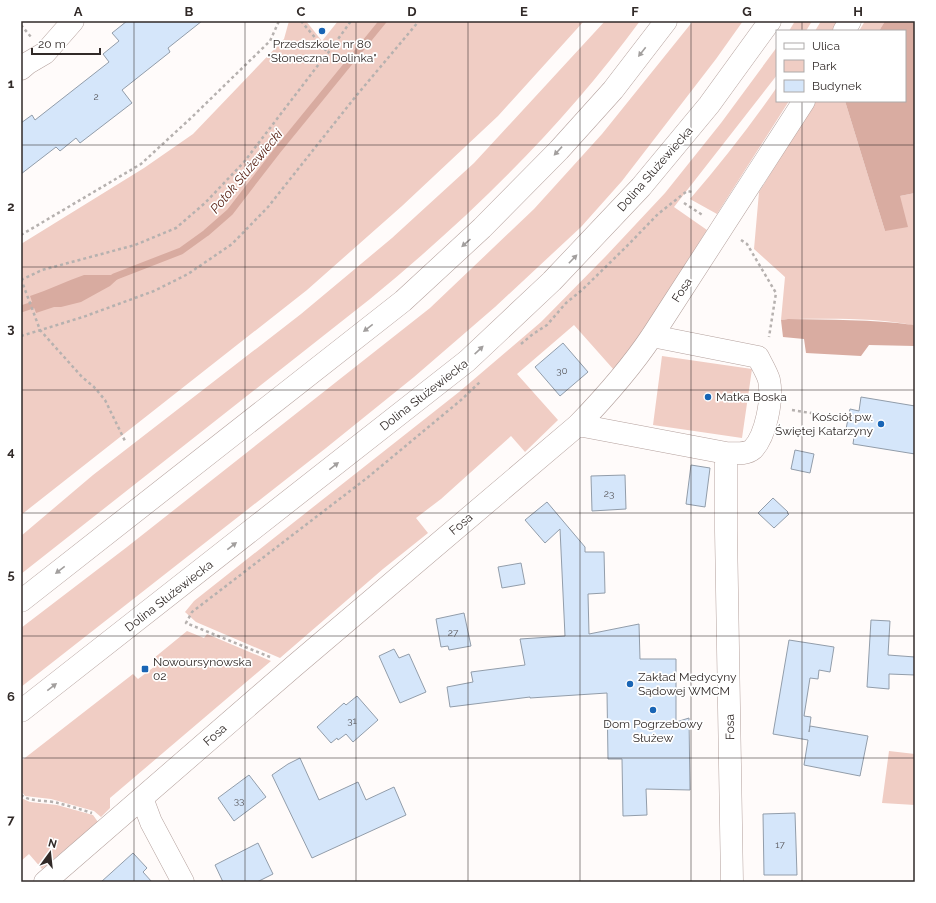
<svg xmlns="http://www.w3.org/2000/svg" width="936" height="903" font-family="Raleway,sans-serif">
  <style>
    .green { fill: #f0cdc4 }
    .forest { fill: #d9aca1 }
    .water { fill: #d8aba0 }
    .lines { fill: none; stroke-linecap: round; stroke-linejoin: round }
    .stream { stroke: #d8aba0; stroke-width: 7 }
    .building { fill: #d5e6fa; stroke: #929daa }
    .minor-casing { stroke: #b4a19d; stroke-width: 23 }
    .major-casing { stroke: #b4a19d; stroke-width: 23 }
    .path { stroke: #b6b1af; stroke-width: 2.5; stroke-dasharray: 3 3; stroke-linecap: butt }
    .minor { stroke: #fff; stroke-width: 22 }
    .major { stroke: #fff; stroke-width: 22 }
    .oneway { fill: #a29f9e }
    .grid { fill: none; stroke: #312a28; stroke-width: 1; stroke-opacity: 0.55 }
    .poi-dot { fill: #1965b5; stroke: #fff; stroke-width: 1.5 }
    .labels { text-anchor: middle; stroke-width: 3.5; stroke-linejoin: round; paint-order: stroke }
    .number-label { font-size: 10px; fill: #5a595c }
    .poi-label { font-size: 12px; fill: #312a28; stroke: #fff; text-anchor: start }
    .street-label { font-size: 12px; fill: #312a28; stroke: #fff }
    .water-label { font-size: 13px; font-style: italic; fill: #5c2518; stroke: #fff }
    .neatline { fill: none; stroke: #312a28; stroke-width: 1.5 }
    .grid-label { font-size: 13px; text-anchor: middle; font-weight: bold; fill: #312a28 }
  </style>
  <rect width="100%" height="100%" fill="#fffbfa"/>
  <path class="green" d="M 289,21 L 306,21 L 322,41 L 338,21 L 584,21 L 498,116 L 402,206 L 307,290 L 21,515 L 21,244 L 144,168 L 193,134 L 284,39 Z
    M 605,21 L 640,21 C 563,126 470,217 370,299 L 21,574 L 21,536 L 93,475 L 301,314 L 392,238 L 474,163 Z
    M 693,21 L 743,21 L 716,59 L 622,181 L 581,227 L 495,307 L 414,377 L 326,448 L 21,687 L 21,628 L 127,547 L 430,308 L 534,209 L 602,134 Z
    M 795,21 L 812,21 L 806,31 L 789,31 Z
    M 821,21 L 839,21 L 832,31 L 815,31 Z
    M 865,21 L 885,21 L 879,31 L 859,31 Z
    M 777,47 L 777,75 L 674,207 L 707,230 L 643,331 L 614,370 L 574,325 L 517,374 L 558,420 L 525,452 L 511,436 L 441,499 L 416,518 L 428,533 L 383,569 L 280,658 L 196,622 L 185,612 L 194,601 L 459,392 L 541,322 L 606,256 L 665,193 L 721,123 Z
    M 777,87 L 777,101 L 789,101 L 717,214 L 690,199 C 721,163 750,126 777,87 Z
    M 815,101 L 845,101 L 885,231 L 900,196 L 915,193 L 915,326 C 878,317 827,319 788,319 L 781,320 L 785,277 L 754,249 L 759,192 Z
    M 662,356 L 752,369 L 742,438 L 653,425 Z
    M 187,631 L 204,638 L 207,634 L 271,661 L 110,798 L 110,808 L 101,817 L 94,811 L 51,799 L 25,796 L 21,791 L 21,761 L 133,674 L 138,679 L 158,664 L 154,658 Z
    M 889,751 L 915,754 L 915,805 L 882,803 Z
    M 21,798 L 30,802 L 57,805 L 93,815 L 98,822 L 42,869 L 29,854 L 21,861 Z"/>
  <path class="forest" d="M 885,21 L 915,21 L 915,193 L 900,196 L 908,227 L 885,231 L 845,101 L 905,101 L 905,31 L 879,31 Z
    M 788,319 C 830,320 872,319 913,325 L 915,326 L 915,346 L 869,345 L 861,356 L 806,353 L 804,339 L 783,337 L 781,320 Z"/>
  <path class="water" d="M 84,275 L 122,275 L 110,286 L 81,302 L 61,307 L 54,307 L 36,313 L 30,296 C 49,290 66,281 84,275 Z"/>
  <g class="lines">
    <path class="stream" d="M 114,277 L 181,251 L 206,233 L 230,212 L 277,151 L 383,21
      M 21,309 L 42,302"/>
  </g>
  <path class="building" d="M 127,21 L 202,21 L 168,48 L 170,52 L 122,90 L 132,103 L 80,143 L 76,138 L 60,151 L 56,147 L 21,174 L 21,123 L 32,115 L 35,120 L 109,62 L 103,54 L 119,41 L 112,33 Z
    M 563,343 L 588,372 L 560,396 L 535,367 Z
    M 861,397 L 915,406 L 915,454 L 853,444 L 855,430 L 846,429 L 850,409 L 859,411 Z
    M 795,450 L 814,454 L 810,473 L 791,469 Z
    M 691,465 L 710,468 L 705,507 L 686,504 Z
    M 625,475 L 626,509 L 592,511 L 591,476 Z
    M 773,498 L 788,512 L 787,513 L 789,514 L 774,528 L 758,513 Z
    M 547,502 L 585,547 L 585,552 L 604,552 L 605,593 L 588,594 L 589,634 L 639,624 L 640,659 L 676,659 L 676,722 L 689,718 L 690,790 L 646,789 L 647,815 L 623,816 L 622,759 L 608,759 L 607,693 L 530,698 L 530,697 L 450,707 L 447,687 L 473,682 L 471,672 L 525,665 L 520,639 L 565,636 L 560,529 L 545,543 L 525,520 Z
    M 521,563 L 525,584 L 502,588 L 498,567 Z
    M 464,613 L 471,646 L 449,650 L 448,646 L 441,647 L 436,619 Z
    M 871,620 L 890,621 L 888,655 L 915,657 L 915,675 L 889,674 L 889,689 L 867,687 Z
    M 789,640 L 834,647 L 830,672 L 819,670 L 818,679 L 810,678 L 804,716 L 811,717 L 809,732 L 810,726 L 868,736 L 860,776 L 804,765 L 808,740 L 773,734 Z
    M 394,649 L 399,658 L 409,654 L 426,692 L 400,703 L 379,656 Z
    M 357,696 L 378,720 L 353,742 L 346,734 L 338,740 L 337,738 L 331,743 L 317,727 L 344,703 L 346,705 Z
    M 300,758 L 319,800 L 358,782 L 366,800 L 394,787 L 406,815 L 312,858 L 272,775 L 288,764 Z
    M 249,775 L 266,797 L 234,821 L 218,798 Z
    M 795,813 L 797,875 L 764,875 L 763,814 Z
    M 258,843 L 273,874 L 257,882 L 223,882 L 215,865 Z
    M 133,853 L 147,868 L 143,872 L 152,882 L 101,882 Z"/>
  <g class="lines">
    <g class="minor-casing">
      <path id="minor" d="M 844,31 L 850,21
        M 21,69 L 28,63 L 45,53 L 73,21
        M 578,425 L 726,453 C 735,453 746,455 753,449 C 766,435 773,399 769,380 C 767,373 762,365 758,357 L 652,336
        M 726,453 L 726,531 L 732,882
        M 142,798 L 151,822 L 183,882
        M 45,882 L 293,667 L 578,425 C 605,397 630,369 652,336 L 804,101"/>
    </g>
    <g class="major-casing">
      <path id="major" d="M 21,601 L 403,301 L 482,228 L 559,150 L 613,90 L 666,21
        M 21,711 L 467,361 L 552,281 L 641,187 L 709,105 L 770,21"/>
    </g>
    <path class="path" d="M 301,21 L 328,53
      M 21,25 L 31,37
      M 684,203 L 704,216
      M 21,235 L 141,164 L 192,117 L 270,41 L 279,21
      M 741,240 L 747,244 L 776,293 L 769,337
      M 21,279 L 40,330 L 82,377 L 94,387 L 105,400 L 125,441
      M 21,280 L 42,270 L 135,245 L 176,228 L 205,203 L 244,162 L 322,60 L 328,53 L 351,21
      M 21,336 L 83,317 L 154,291 L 188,274 L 232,244 L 268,207 L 356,96 L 419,21
      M 521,344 L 533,334 L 547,325 L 566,303 L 582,290 L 626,247 L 658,214 L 687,191 L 692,192
      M 792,410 L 848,419
      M 270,657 L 186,623 L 192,612 L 367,478 L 461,400 L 481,381
      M 21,795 C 29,802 48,800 58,803 C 69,806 80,809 92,813"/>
    <use href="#minor" class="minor"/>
    <use href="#major" class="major"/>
  </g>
  <defs><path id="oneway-solid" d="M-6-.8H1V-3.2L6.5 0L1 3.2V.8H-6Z"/></defs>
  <g class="oneway">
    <use href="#oneway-solid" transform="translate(642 52) rotate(128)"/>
    <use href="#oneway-solid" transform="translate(558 151) rotate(133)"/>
    <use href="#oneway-solid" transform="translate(466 243) rotate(138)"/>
    <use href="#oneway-solid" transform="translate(573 259) rotate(-46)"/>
    <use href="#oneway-solid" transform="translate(368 328) rotate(142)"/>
    <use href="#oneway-solid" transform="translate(479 350) rotate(-43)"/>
    <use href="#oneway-solid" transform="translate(334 466) rotate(-38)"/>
    <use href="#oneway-solid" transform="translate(232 546) rotate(-38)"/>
    <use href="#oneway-solid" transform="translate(60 570) rotate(142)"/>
    <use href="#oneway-solid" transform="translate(52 687) rotate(-38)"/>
  </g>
  <path class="grid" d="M 134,21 L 134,882M 245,21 L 245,882M 356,21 L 356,882M 468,21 L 468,882M 580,21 L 580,882M 691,21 L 691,882M 802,21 L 802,31M 802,101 L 802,882M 21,145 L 915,145M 21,267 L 915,267M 21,390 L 915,390M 21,513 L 915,513M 21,636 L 915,636M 21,758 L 915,758"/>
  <g class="poi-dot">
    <circle cx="322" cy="31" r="4"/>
    <circle cx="708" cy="397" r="4"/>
    <circle cx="881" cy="424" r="4"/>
    <rect x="141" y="665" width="8" height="8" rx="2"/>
    <circle cx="630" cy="684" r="4"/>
    <circle cx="653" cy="710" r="4"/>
  </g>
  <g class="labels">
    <g class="number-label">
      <text x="96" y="100">2</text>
      <text x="562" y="374">30</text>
      <text x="609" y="497">23</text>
      <text x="453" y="636">27</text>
      <text x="352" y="724">31</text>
      <text x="239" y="804">33</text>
      <text x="780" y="848">17</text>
    </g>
    <g class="poi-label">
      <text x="322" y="48" text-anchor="middle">Przedszkole nr 80<tspan x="322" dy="14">"Słoneczna Dolinka"</tspan></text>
      <text x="716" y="401">Matka Boska</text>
      <text x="873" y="421" text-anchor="end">Kościół pw.<tspan x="873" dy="14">Świętej Katarzyny</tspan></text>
      <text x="153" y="666">Nowoursynowska<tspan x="153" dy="14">02</tspan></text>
      <text x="638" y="681">Zakład Medycyny<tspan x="638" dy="14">Sądowej WMCM</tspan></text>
      <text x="653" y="728" text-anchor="middle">Dom Pogrzebowy<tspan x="653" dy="14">Służew</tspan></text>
    </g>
    <g class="street-label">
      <text transform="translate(655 169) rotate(-49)" y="4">Dolina Służewiecka</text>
      <text transform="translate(682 290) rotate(-57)" y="4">Fosa</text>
      <text transform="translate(424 395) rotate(-38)" y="4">Dolina Służewiecka</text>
      <text transform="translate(461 524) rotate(-40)" y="4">Fosa</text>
      <text transform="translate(169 596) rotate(-38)" y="4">Dolina Służewiecka</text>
      <text transform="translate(730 727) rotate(-91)" y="4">Fosa</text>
      <text transform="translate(215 735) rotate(-41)" y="4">Fosa</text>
    </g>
    <g class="water-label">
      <text transform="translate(246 171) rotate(-50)" y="5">Potok Służewiecki</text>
    </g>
  </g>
  <rect width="936" height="903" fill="none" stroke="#ffffff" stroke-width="44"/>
  <rect x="776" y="30" width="130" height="72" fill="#ffffff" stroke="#adaaa9"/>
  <rect x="784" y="43" width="20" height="6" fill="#ffffff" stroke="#adaaa9"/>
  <text x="812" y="50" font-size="12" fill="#312a28">Ulica</text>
  <rect x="784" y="60" width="20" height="12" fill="#f0cdc4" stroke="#adaaa9"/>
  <text x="812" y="70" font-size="12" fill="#312a28">Park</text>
  <rect x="784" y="80" width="20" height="12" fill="#d5e6fa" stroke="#adaaa9"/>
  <text x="812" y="90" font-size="12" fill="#312a28">Budynek</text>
  <g transform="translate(50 853) rotate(15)" stroke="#ffffff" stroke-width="3" paint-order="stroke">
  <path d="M0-3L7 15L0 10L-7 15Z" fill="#312a28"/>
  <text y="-6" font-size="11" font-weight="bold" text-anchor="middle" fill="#312a28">N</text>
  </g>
  <path d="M32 48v6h68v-6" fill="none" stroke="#312a28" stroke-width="2"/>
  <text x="38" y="48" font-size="12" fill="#312a28" stroke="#ffffff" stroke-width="3" paint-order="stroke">20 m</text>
  <rect x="22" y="22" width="892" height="859" class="neatline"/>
  <g class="grid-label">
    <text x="78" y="16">A</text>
    <text x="189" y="16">B</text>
    <text x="301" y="16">C</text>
    <text x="412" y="16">D</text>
    <text x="524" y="16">E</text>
    <text x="635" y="16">F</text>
    <text x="747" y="16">G</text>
    <text x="858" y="16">H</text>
    <text x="11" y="88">1</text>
    <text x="11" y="211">2</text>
    <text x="11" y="333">3</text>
    <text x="11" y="456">4</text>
    <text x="11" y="579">5</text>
    <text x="11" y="701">6</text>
    <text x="11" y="824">7</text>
  </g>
</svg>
